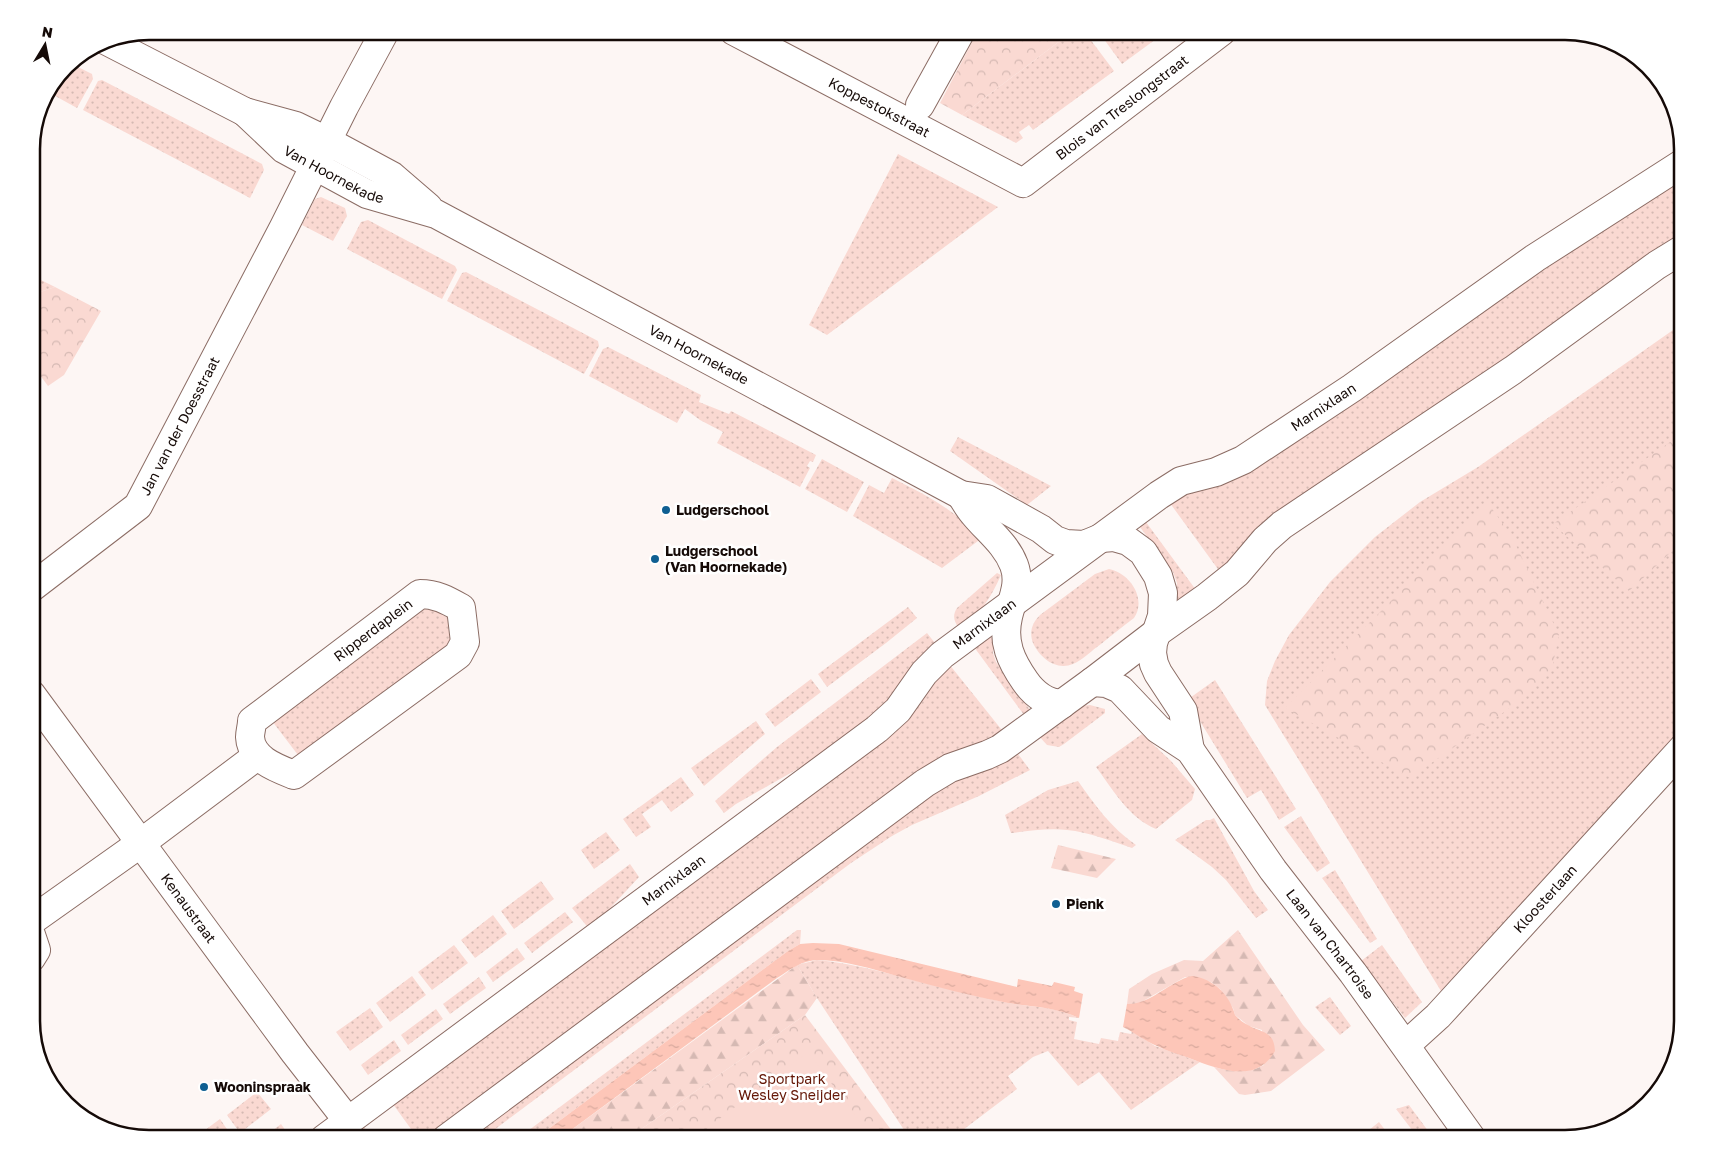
<svg xmlns="http://www.w3.org/2000/svg" width="1714" height="1170" font-family="'Golos Text',sans-serif">
  <style>
    .grass { fill: url(#grass-dots) }
    .forest { fill: url(#forest-firs) }
    .park { fill: url(#park-crowns) }
    .pitch { fill: #fad9d2 }
    .water { fill: url(#water-ripples) }
    .lines { fill: none; stroke-linecap: round; stroke-linejoin: round }
    .minor-casing { stroke: #8b6c64; stroke-width: 30 }
    .major-casing { stroke: #8b6c64; stroke-width: 30 }
    .minor { stroke: #fff; stroke-width: 28 }
    .major { stroke: #fff; stroke-width: 28 }
    .poi-dot { fill: #0f5f92; stroke: #fff; stroke-width: 2 }
    .labels { text-anchor: middle; stroke-width: 5; stroke-linejoin: round; paint-order: stroke }
    .street-label { font-size: 14px; fill: #150a07; stroke: #fff }
    .poi-label { font-size: 14px; font-weight: bold; fill: #150a07; stroke: #fff; text-anchor: start }
    .park-label { font-size: 14px; fill: #641706; stroke: #fff }
    .rim { fill: none; stroke: #150a07; stroke-width: 2.5 }
  </style>
  <defs>
    <pattern id="grass-dots" width="8" height="8" patternUnits="userSpaceOnUse" patternTransform="scale(1.25)"><rect width="8" height="8" fill="#fad9d2"/><path d="M2 2h.1M6 6h.1" fill="none" stroke="#d5b9b3" stroke-width="1.8" stroke-linecap="round"/></pattern>
    <pattern id="forest-firs" width="22" height="20" patternUnits="userSpaceOnUse" patternTransform="scale(1.25)"><rect width="22" height="20" fill="#fad9d2"/><path d="M5 1l3.5 6h-7zM16 11l3.5 6h-7z" fill="#d5b9b3"/></pattern>
    <pattern id="park-crowns" width="20" height="18" patternUnits="userSpaceOnUse" patternTransform="scale(1.25)"><rect width="20" height="18" fill="#fad9d2"/><path d="M2 6a3 3 0 1 1 6 0M12 15a3 3 0 1 1 6 0" fill="none" stroke="#d5b9b3"/></pattern>
    <pattern id="water-ripples" width="26" height="14" patternUnits="userSpaceOnUse" patternTransform="scale(1.25)"><rect width="26" height="14" fill="#fdc6b8"/><path d="M2 4q2-2 4 0t4 0M15 11q2-2 4 0t4 0" fill="none" stroke="#d8a99d"/></pattern>
  </defs>
  <rect width="100%" height="100%" fill="#fdf6f4"/>
  <path class="grass" d="M 1073,31 L 1084,31 L 1114,71 L 1033,130 L 1029,125 L 1019,132 L 1023,138 L 1016,143 L 962,115 Z
    M 1098,31 L 1167,31 L 1122,64 Z
    M 70,63 L 92,74 L 93,79 L 77,108 L 48,92 L 66,66 Z
    M 102,80 L 262,164 L 264,170 L 250,198 L 83,110 L 98,81 Z
    M 898,154 L 998,207 L 827,335 L 809,325 Z
    M 1683,172 L 1683,239 L 1220,572 L 1167,499 Z
    M 321,197 L 345,208 L 347,216 L 333,241 L 302,225 L 315,199 Z
    M 368,220 L 455,266 L 457,270 L 442,299 L 347,249 L 361,222 Z
    M 466,272 L 598,341 L 599,346 L 584,374 L 447,301 L 462,273 Z
    M 31,275 L 55,287 L 31,295 Z
    M 1683,323 L 1683,729 L 1441,991 L 1265,705 L 1267,681 L 1275,661 L 1289,635 L 1330,582 L 1375,537 L 1420,502 L 1478,467 Z
    M 608,347 L 701,395 L 699,402 L 729,414 L 731,411 L 816,455 L 813,462 L 810,461 L 807,466 L 810,468 L 800,487 L 717,443 L 723,432 L 700,420 L 685,409 L 677,423 L 589,376 L 603,349 Z
    M 958,437 L 1051,486 L 1027,505 L 950,451 Z
    M 822,459 L 864,482 L 847,512 L 805,489 Z
    M 892,478 C 928,496 953,509 982,538 L 942,568 L 853,516 L 869,485 L 884,493 Z
    M 1143,518 L 1196,590 L 1179,600 L 1176,598 L 1177,583 L 1173,572 L 1137,523 Z
    M 1109,569 C 1130,573 1147,599 1134,618 C 1123,626 1112,635 1101,644 C 1092,650 1083,660 1073,664 C 1056,671 1040,658 1033,643 C 1029,632 1032,623 1040,615 L 1095,574 Z
    M 997,573 L 1001,575 C 992,596 979,617 959,629 C 954,621 952,616 957,608 Z
    M 908,607 L 917,618 L 886,643 L 827,687 L 818,674 Z
    M 424,609 L 437,611 L 449,619 L 452,638 L 449,645 L 298,755 L 272,721 Z
    M 927,633 L 939,648 L 890,703 L 838,746 L 736,804 L 724,813 L 715,801 L 777,747 Z
    M 990,636 L 993,639 L 993,653 L 996,662 L 1033,714 L 1027,719 L 974,647 Z
    M 949,664 L 1005,734 L 932,765 L 433,1139 L 400,1139 L 411,1129 L 390,1100 Z
    M 811,679 L 821,692 L 775,727 L 765,714 Z
    M 1215,680 L 1296,809 L 1279,820 L 1261,790 L 1247,798 L 1187,700 Z
    M 1090,705 L 1105,709 L 1105,713 L 1064,744 L 1059,747 L 1047,745 L 1038,735 L 1081,706 Z
    M 756,721 L 765,734 L 704,786 L 691,768 Z
    M 1142,734 L 1171,761 L 1195,789 L 1192,800 L 1156,829 C 1129,818 1113,790 1096,767 Z
    M 1015,750 L 1030,770 L 979,796 L 912,825 L 892,836 L 851,863 L 482,1139 L 460,1139 L 920,797 Z
    M 681,777 L 694,795 L 671,812 L 662,800 L 642,814 L 651,827 L 636,837 L 623,819 Z
    M 1078,781 C 1095,805 1111,828 1136,845 L 1132,848 C 1111,841 1089,832 1067,830 C 1048,828 1029,831 1011,833 L 1005,815 L 1048,790 Z
    M 1301,816 L 1330,863 L 1317,872 L 1284,827 Z
    M 1214,818 L 1254,891 L 1268,910 L 1256,918 L 1226,880 L 1212,867 L 1175,840 L 1206,820 L 1210,820 Z
    M 606,832 L 620,850 L 594,869 L 581,850 Z
    M 630,864 L 639,877 L 590,930 L 572,908 Z
    M 1335,870 L 1377,939 L 1370,943 L 1322,878 Z
    M 541,881 L 554,899 L 514,929 L 501,911 Z
    M 565,912 L 573,922 L 532,953 L 524,943 Z
    M 493,915 L 507,934 L 475,958 L 461,940 Z
    M 797,930 L 801,930 L 800,944 L 788,951 L 535,1139 L 517,1139 Z
    M 454,945 L 468,963 L 432,990 L 418,972 Z
    M 1382,945 L 1422,1002 L 1405,1018 L 1361,961 Z
    M 517,948 L 525,959 L 493,982 L 486,972 Z
    M 817,960 C 858,964 897,976 937,986 C 959,992 982,997 1004,1002 C 1031,1008 1052,1005 1079,1018 L 1069,1017 L 1069,1020 L 1077,1022 L 1074,1039 L 1099,1044 L 1101,1038 L 1118,1041 L 1120,1032 L 1131,1034 L 1132,1031 L 1155,1046 L 1200,1062 L 1131,1110 L 1099,1072 L 1078,1086 L 1048,1051 L 1033,1057 L 1008,1076 L 1017,1089 L 951,1139 L 910,1139 L 817,998 L 797,965 Z
    M 412,976 L 426,995 L 390,1022 L 376,1003 Z
    M 479,977 L 486,988 L 450,1014 L 443,1004 Z
    M 1330,997 L 1351,1026 L 1340,1035 L 1315,1007 Z
    M 370,1008 L 383,1027 L 350,1051 L 336,1032 Z
    M 436,1009 L 443,1019 L 408,1045 L 401,1035 Z
    M 394,1040 L 401,1051 L 368,1075 L 361,1065 Z
    M 257,1092 L 271,1109 L 240,1133 L 227,1115 Z
    M 1409,1105 L 1434,1139 L 1419,1139 L 1396,1109 Z
    M 220,1119 L 233,1138 L 199,1139 L 197,1136 Z
    M 360,1122 L 373,1139 L 348,1139 L 345,1134 Z
    M 1379,1122 L 1392,1139 L 1374,1139 L 1369,1130 Z
    M 281,1124 L 288,1134 L 283,1139 L 262,1139 Z"/>
  <path class="forest" d="M 1058,845 L 1116,859 L 1097,878 L 1051,868 Z
    M 1238,930 L 1303,1025 L 1325,1050 L 1271,1091 L 1245,1095 L 1239,1094 L 1214,1067 C 1232,1072 1247,1074 1264,1065 L 1262,1030 L 1249,1026 L 1235,1015 L 1233,1008 L 1220,989 L 1211,982 L 1185,977 L 1138,1004 L 1127,1004 L 1129,989 L 1152,974 L 1184,960 L 1203,961 Z
    M 797,965 L 817,998 L 805,1015 L 627,1139 L 559,1139 Z"/>
  <path class="park" d="M 978,31 L 1073,31 L 962,115 L 940,103 Z
    M 55,287 L 101,311 L 64,375 L 48,386 L 31,363 L 31,295 Z
    M 1683,433 L 1683,541 L 1629,591 L 1553,524 Z
    M 1488,503 L 1512,537 L 1559,635 L 1552,669 L 1532,690 L 1504,712 L 1410,778 L 1285,708 Z
    M 805,1015 L 898,1139 L 627,1139 Z"/>
  <path class="pitch" d="M 1683,366 L 1683,393 L 1669,377 Z
    M 808,1052 L 873,1139 L 693,1139 Z"/>
  <path class="water" d="M 813,943 L 839,944 L 1017,987 L 1018,979 L 1052,986 L 1054,982 L 1075,987 L 1074,991 L 1083,994 L 1079,1018 C 1056,1007 1033,1007 1008,1003 C 971,996 934,986 897,976 C 872,969 844,960 818,960 C 802,960 790,970 777,978 L 559,1139 L 535,1139 L 788,951 L 800,944 Z
    M 1192,976 C 1213,978 1230,995 1235,1015 C 1239,1019 1243,1023 1248,1025 C 1261,1033 1274,1030 1275,1051 C 1256,1085 1218,1069 1189,1058 C 1178,1054 1167,1051 1157,1046 C 1145,1041 1135,1033 1123,1027 L 1127,1004 C 1151,1005 1169,981 1192,976 Z"/>
  <g class="lines">
    <g class="minor-casing">
      <g id="minor">
        <path id="s1" d="M 734,31 L 1023,183 L 1222,31"/>
        <path d="M 105,40 L 245,112 L 296,126 L 327,141 L 392,176 L 428,207"/>
        <path d="M 920,105 L 961,31"/>
        <path id="s2" d="M 245,112 L 284,149 L 367,194 L 436,214 L 961,495 L 987,499 L 1041,529 L 1055,540 L 1066,544 L 1084,545 L 1101,538 L 1114,537 L 1128,541 L 1143,552 L 1158,576 L 1163,593 L 1162,616 L 1153,643 L 1152,653 L 1154,664 L 1158,673 L 1183,711 L 1190,750"/>
        <path d="M 961,495 C 965,501 969,509 974,514 C 988,531 1006,544 1014,565 C 1021,584 1012,599 1008,617 C 1002,642 1011,661 1025,681 C 1034,694 1045,703 1062,704"/>
        <path id="s3" d="M 31,588 L 138,506 L 284,227 L 344,107 L 385,31"/>
        <path d="M 420,594 C 436,594 447,600 461,608 L 465,642 L 458,655 L 294,775 C 276,768 251,759 250,737 C 250,732 252,726 252,721 Z"/>
        <path id="s4" d="M 1092,682 L 1106,683 L 1120,689 L 1158,729 L 1190,750 L 1273,870 L 1353,973 L 1472,1139"/>
        <path id="s5" d="M 31,694 L 295,1053 L 348,1121"/>
        <path d="M 31,921 L 141,843 L 257,756"/>
        <path d="M 31,935 L 36,950 L 31,958"/>
        <path id="s6" d="M 1406,1045 L 1438,1016 L 1683,748"/>
      </g>
    </g>
    <g class="major-casing">
      <g id="major">
        <path id="s7" d="M 324,1139 L 877,729 L 898,710 L 924,673 L 942,655 L 1159,495 L 1181,481 L 1216,472 L 1243,460 L 1352,388 L 1535,258 L 1683,163"/>
        <path d="M 446,1139 L 925,783 L 950,768 L 987,755 L 1000,749 L 1092,682 L 1156,633 L 1207,597 L 1237,573 L 1265,540 L 1282,525 L 1513,370 L 1657,265 L 1683,249"/>
      </g>
    </g>
    <use href="#minor" class="minor"/>
    <use href="#major" class="major"/>
  </g>
  <g class="poi-dot">
    <circle cx="666" cy="510" r="5"/>
    <circle cx="655" cy="559" r="5"/>
    <circle cx="1056" cy="904" r="5"/>
    <circle cx="204" cy="1087" r="5"/>
  </g>
  <g class="labels">
    <g class="street-label">
      <text dy="5" stroke="none"><textPath href="#s1" startOffset="451">Blois van Treslongstraat</textPath></text>
      <text dy="5" stroke="none"><textPath href="#s1" startOffset="164">Koppestokstraat</textPath></text>
      <text dy="5" stroke="none"><textPath href="#s2" startOffset="110">Van Hoornekade</textPath></text>
      <text dy="5" stroke="none"><textPath href="#s2" startOffset="518">Van Hoornekade</textPath></text>
      <text dy="5" stroke="none"><textPath href="#s7" startOffset="1245">Marnixlaan</textPath></text>
      <text dy="5" stroke="none"><textPath href="#s3" startOffset="225">Jan van der Doesstraat</textPath></text>
      <text dy="5" stroke="none"><textPath href="#s7" startOffset="840">Marnixlaan</textPath></text>
      <text transform="translate(373 630) rotate(-37)" y="5">Ripperdaplein</text>
      <text dy="5" stroke="none"><textPath href="#s7" startOffset="435">Marnixlaan</textPath></text>
      <text dy="5" stroke="none"><textPath href="#s6" startOffset="202">Kloosterlaan</textPath></text>
      <text dy="5" stroke="none"><textPath href="#s5" startOffset="266">Kenaustraat</textPath></text>
      <text dy="5" stroke="none"><textPath href="#s4" startOffset="362">Laan van Chartroise</textPath></text>
    </g>
    <g class="poi-label">
      <text x="676" y="515">Ludgerschool</text>
      <text x="665" y="556">Ludgerschool<tspan x="665" dy="16">(Van Hoornekade)</tspan></text>
      <text x="1066" y="909">Pienk</text>
      <text x="214" y="1092">Wooninspraak</text>
    </g>
    <g class="park-label">
      <text x="792" y="1084">Sportpark<tspan x="792" dy="16">Wesley Sneijder</tspan></text>
    </g>
  </g>
  <path d="M0 0H1714V1170H0ZM149 40H1565A109 109 0 0 1 1674 149V1021A109 109 0 0 1 1565 1130H149A109 109 0 0 1 40 1021V149A109 109 0 0 1 149 40Z" fill="#fff" fill-rule="evenodd"/>
  <path class="rim" d="M149 40H1565A109 109 0 0 1 1674 149V1021A109 109 0 0 1 1565 1130H149A109 109 0 0 1 40 1021V149A109 109 0 0 1 149 40Z"/>
  <g transform="translate(45 45) rotate(10)" stroke="#ffffff" stroke-width="4" paint-order="stroke">
  <path d="M0-4L9 19L0 12L-9 19Z" fill="#150a07"/>
  <text y="-8" font-size="14" font-weight="bold" text-anchor="middle" fill="#150a07">N</text>
  </g>
</svg>
